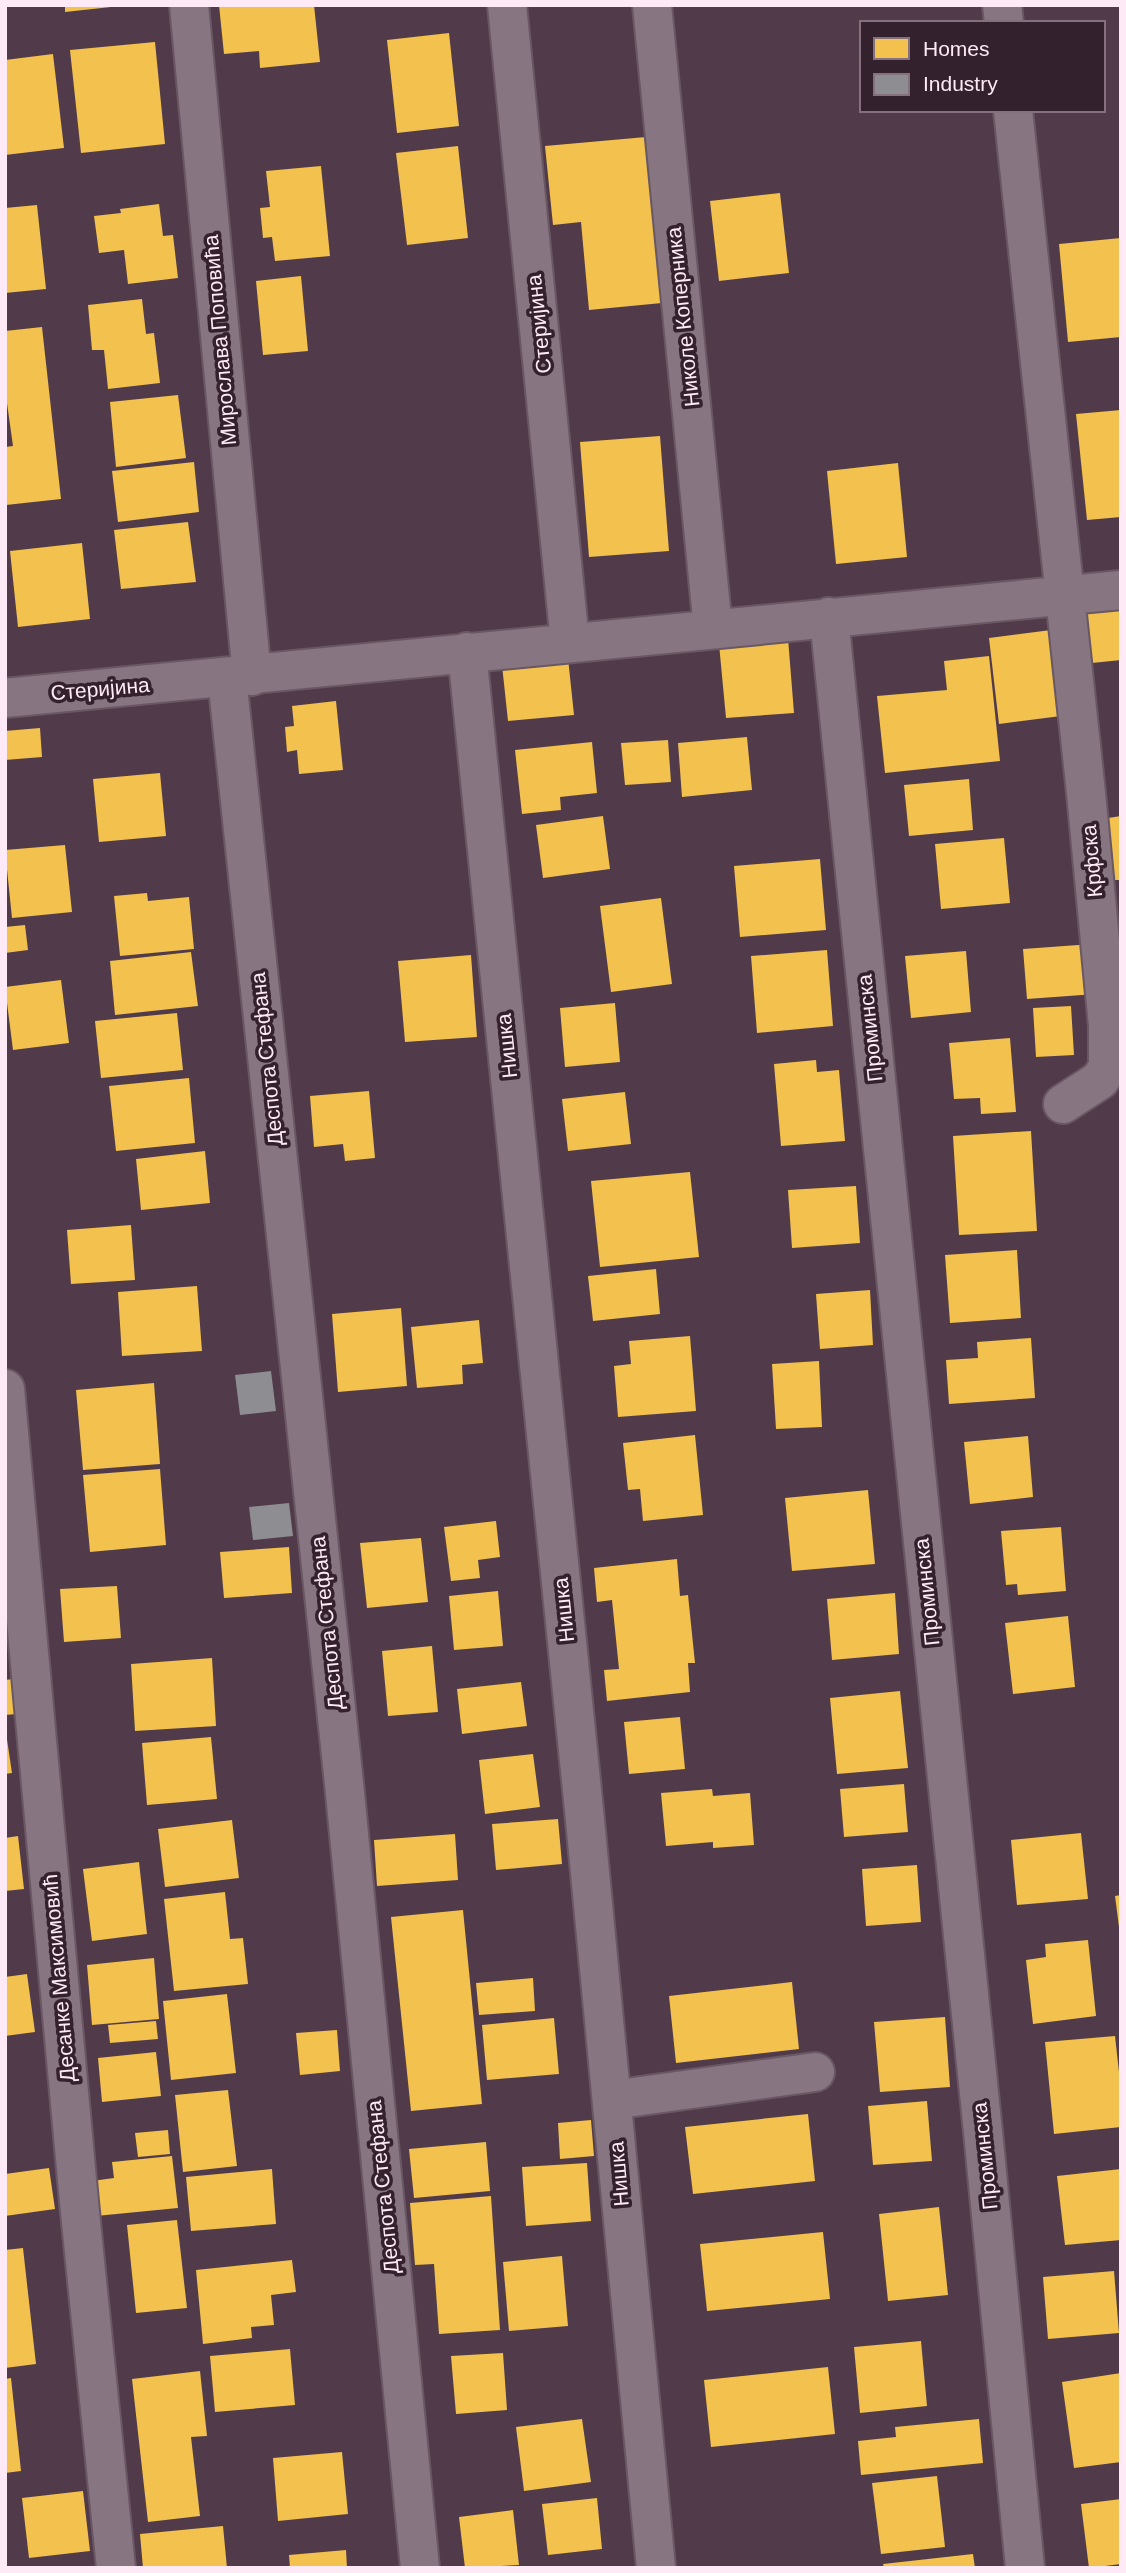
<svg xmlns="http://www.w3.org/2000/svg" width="1126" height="2573" font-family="Helvetica,sans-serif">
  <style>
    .homes { fill: #f2c14e }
    .industry { fill: #8d8d92 }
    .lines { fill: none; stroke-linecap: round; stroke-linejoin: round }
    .minor-casing { stroke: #695763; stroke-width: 42 }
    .minor { stroke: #877581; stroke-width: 38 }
    .labels { text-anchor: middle; stroke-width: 7; stroke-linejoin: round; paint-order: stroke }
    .street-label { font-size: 21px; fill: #fee9f6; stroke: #34212e }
  </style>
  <rect width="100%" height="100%" fill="#513a4a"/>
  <path class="homes" d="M 65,5 L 111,5 L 111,7 L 65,12 Z
    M 219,5 L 314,5 L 320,62 L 260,68 L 259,51 L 224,54 Z
    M 449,33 L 459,126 L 397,133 L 387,40 Z
    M 155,42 L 165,144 L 81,153 L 70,50 Z
    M 53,54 L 64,148 L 5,155 L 5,60 Z
    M 646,137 L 662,303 L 589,310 L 581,222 L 553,225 L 545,146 Z
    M 458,146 L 468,238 L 407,245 L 396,153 Z
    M 321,166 L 330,256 L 275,261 L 272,237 L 263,238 L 260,208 L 270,207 L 266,171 Z
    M 780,193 L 789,273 L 719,281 L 710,201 Z
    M 159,204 L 163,236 L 173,235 L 178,278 L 128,284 L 124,250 L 99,253 L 94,216 L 121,213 L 120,209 Z
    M 37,205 L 46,289 L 5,293 L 5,208 Z
    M 1121,238 L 1121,337 L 1068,342 L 1059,244 Z
    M 301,276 L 308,351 L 263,355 L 256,281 Z
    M 142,299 L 146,334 L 154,333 L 160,383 L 108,389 L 104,350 L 92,350 L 88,305 Z
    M 42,327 L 61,499 L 6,505 L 5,447 L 13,446 L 5,389 L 5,331 Z
    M 178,395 L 186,458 L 116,467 L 110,402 Z
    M 1121,410 L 1121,517 L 1087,520 L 1076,414 Z
    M 660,436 L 669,551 L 589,557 L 580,442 Z
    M 194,462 L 199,512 L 118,522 L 112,471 Z
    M 898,463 L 907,557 L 836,564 L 827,471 Z
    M 188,522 L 196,582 L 121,589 L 114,530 Z
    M 82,543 L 90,619 L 18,627 L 10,551 Z
    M 1121,603 L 1121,660 L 1092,663 L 1085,607 Z
    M 1051,630 L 1061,716 L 999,724 L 989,638 Z
    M 788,638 L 794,713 L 726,718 L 719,644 Z
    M 989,656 L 1000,761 L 885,773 L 877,696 L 947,690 L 944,661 Z
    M 568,658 L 574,715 L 508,721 L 502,665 Z
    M 336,701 L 343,770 L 299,774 L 297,750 L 287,752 L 285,727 L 294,726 L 292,706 Z
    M 40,728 L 42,757 L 5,760 L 5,731 Z
    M 747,737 L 752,790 L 682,797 L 678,743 Z
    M 668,740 L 671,782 L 625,785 L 621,743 Z
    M 592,742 L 597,793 L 560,797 L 561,810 L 522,814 L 515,750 Z
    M 160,773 L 166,836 L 99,842 L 93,779 Z
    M 969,779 L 973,830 L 909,836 L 904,785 Z
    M 603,816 L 610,869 L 543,878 L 536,825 Z
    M 1121,816 L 1121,880 L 1114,880 L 1108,818 Z
    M 1004,838 L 1010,903 L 941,909 L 935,844 Z
    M 65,845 L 72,912 L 12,918 L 5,850 Z
    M 820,859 L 826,930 L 740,937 L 734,866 Z
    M 147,893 L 148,901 L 189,897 L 194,949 L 120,956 L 114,896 Z
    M 661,898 L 672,984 L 611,992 L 600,906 Z
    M 25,925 L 28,950 L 5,953 L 5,927 Z
    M 1092,944 L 1096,994 L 1027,999 L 1023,949 Z
    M 827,950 L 833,1026 L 757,1033 L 751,956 Z
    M 966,951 L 971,1012 L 911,1018 L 905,956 Z
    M 191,952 L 198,1006 L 115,1015 L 110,961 Z
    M 471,955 L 477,1037 L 405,1042 L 398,961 Z
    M 61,980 L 69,1043 L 13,1050 L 5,987 Z
    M 615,1003 L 620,1062 L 565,1067 L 560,1008 Z
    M 1071,1006 L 1074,1055 L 1036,1057 L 1033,1008 Z
    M 177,1013 L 183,1070 L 101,1078 L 95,1021 Z
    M 1010,1038 L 1016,1112 L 981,1114 L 980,1098 L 954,1099 L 949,1043 Z
    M 816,1060 L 817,1072 L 839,1070 L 845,1141 L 781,1146 L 774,1064 Z
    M 189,1078 L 195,1143 L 116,1151 L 109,1086 Z
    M 369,1091 L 375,1158 L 345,1161 L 343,1144 L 314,1147 L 310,1096 Z
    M 625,1092 L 631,1144 L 568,1151 L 562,1099 Z
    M 1031,1131 L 1037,1231 L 959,1235 L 953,1136 Z
    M 205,1151 L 210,1203 L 141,1210 L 136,1159 Z
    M 690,1172 L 699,1257 L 600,1267 L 591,1181 Z
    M 856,1186 L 860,1243 L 792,1248 L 788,1190 Z
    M 131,1225 L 135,1280 L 71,1284 L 67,1230 Z
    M 1017,1250 L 1021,1318 L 950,1323 L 945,1255 Z
    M 656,1269 L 660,1314 L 593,1321 L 588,1276 Z
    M 197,1286 L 202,1351 L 122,1356 L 118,1292 Z
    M 870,1290 L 873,1345 L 820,1349 L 816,1294 Z
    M 401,1308 L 407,1386 L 338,1392 L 332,1314 Z
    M 479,1320 L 483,1363 L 462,1365 L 463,1384 L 417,1388 L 411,1327 Z
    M 690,1336 L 696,1411 L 618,1417 L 614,1366 L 631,1364 L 629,1341 Z
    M 1031,1338 L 1035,1398 L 949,1404 L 946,1360 L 978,1358 L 977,1342 Z
    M 819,1361 L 822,1427 L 776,1429 L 772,1364 Z
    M 154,1383 L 160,1464 L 83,1470 L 76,1390 Z
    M 695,1435 L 703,1515 L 643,1521 L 640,1489 L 628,1490 L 623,1443 Z
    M 1028,1436 L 1033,1497 L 970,1504 L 964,1442 Z
    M 160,1469 L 166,1545 L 90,1552 L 83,1475 Z
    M 868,1490 L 875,1564 L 792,1571 L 785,1498 Z
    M 496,1521 L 500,1557 L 478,1560 L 480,1578 L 451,1581 L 444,1527 Z
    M 1061,1527 L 1066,1591 L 1018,1595 L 1017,1584 L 1006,1585 L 1001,1531 Z
    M 421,1538 L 428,1602 L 367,1608 L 360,1543 Z
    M 289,1547 L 292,1593 L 224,1598 L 220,1552 Z
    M 677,1559 L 680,1596 L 688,1595 L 695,1663 L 688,1663 L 690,1692 L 607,1701 L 604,1670 L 619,1669 L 612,1600 L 597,1602 L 594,1568 Z
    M 117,1586 L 121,1638 L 64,1642 L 60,1589 Z
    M 498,1591 L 503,1646 L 454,1650 L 449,1596 Z
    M 895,1593 L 899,1654 L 832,1660 L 827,1599 Z
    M 1068,1616 L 1075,1687 L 1013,1694 L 1005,1623 Z
    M 432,1646 L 438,1712 L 388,1716 L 382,1651 Z
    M 212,1658 L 216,1726 L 135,1731 L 131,1664 Z
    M 13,1679 L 17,1714 L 5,1715 L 5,1680 Z
    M 521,1682 L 527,1726 L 462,1734 L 457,1689 Z
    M 900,1691 L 908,1768 L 837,1774 L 830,1698 Z
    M 680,1717 L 685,1769 L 629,1774 L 624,1722 Z
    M 5,1726 L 12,1773 L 5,1774 Z
    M 211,1737 L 217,1799 L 147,1805 L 142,1743 Z
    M 533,1754 L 540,1807 L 485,1814 L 479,1760 Z
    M 904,1784 L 908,1832 L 844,1837 L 840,1789 Z
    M 712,1789 L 713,1796 L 750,1793 L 754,1845 L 713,1848 L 713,1842 L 666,1846 L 661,1793 Z
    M 558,1819 L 562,1864 L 496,1870 L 492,1824 Z
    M 232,1820 L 239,1878 L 165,1887 L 158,1829 Z
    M 1081,1833 L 1088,1899 L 1017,1905 L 1011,1840 Z
    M 455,1834 L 458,1880 L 377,1886 L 374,1840 Z
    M 18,1836 L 24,1889 L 5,1891 L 5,1838 Z
    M 139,1862 L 147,1934 L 92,1941 L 83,1869 Z
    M 917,1865 L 921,1922 L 866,1926 L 862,1869 Z
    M 225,1892 L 230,1939 L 243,1938 L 248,1984 L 174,1991 L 164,1899 Z
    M 1121,1895 L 1121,1927 L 1119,1927 L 1115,1896 Z
    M 463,1910 L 482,2104 L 411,2111 L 391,1917 Z
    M 1088,1940 L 1096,2016 L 1033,2024 L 1026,1960 L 1046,1957 L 1045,1944 Z
    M 154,1958 L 159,2019 L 92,2025 L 87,1965 Z
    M 27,1974 L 35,2032 L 5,2036 L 5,1977 Z
    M 533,1978 L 535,2011 L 479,2015 L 476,1983 Z
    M 792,1982 L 799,2049 L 676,2063 L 669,1996 Z
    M 227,1994 L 236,2073 L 171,2080 L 163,2001 Z
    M 945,2017 L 950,2087 L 880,2092 L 874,2022 Z
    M 554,2018 L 559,2074 L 487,2080 L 482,2025 Z
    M 156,2021 L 158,2039 L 110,2043 L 108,2025 Z
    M 337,2030 L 340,2071 L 300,2075 L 296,2033 Z
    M 1115,2036 L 1121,2090 L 1121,2127 L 1054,2134 L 1045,2042 Z
    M 156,2052 L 161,2096 L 102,2102 L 98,2058 Z
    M 228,2090 L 237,2166 L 183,2172 L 175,2095 Z
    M 927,2101 L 932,2161 L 873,2165 L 868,2106 Z
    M 808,2114 L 815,2181 L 693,2194 L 685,2127 Z
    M 591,2120 L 594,2156 L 560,2159 L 558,2123 Z
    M 168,2130 L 170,2154 L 138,2157 L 135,2133 Z
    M 486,2142 L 490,2191 L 414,2198 L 409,2149 Z
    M 172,2156 L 178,2208 L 96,2216 L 92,2181 L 114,2178 L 112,2162 Z
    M 587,2163 L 591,2221 L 526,2226 L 522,2167 Z
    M 49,2168 L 55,2209 L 5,2216 L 5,2174 Z
    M 272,2169 L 276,2224 L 191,2231 L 186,2177 Z
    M 1121,2169 L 1121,2240 L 1065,2245 L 1057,2176 Z
    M 491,2196 L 500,2330 L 439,2334 L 434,2264 L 415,2265 L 410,2203 Z
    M 939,2207 L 948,2295 L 888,2301 L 879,2214 Z
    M 177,2220 L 187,2308 L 136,2313 L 127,2225 Z
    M 823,2232 L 830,2299 L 707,2311 L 700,2244 Z
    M 23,2248 L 36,2364 L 5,2368 L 5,2250 Z
    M 562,2256 L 568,2326 L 509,2331 L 503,2262 Z
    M 292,2260 L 296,2292 L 271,2295 L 274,2325 L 251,2327 L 252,2338 L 203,2344 L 196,2270 Z
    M 1114,2271 L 1119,2333 L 1048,2339 L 1043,2277 Z
    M 921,2341 L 927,2406 L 860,2413 L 854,2347 Z
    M 290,2349 L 295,2405 L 215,2412 L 210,2356 Z
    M 503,2353 L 507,2410 L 456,2414 L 451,2356 Z
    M 828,2367 L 835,2434 L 711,2447 L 704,2380 Z
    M 200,2371 L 207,2436 L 191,2437 L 200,2516 L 148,2522 L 132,2379 Z
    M 1121,2373 L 1121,2462 L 1074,2468 L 1062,2382 Z
    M 11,2378 L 21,2471 L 5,2473 L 5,2379 Z
    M 582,2419 L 591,2482 L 524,2491 L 516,2427 Z
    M 979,2419 L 983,2463 L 861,2475 L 858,2441 L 896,2437 L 895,2427 Z
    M 342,2452 L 348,2514 L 278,2521 L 273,2458 Z
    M 937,2476 L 945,2547 L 881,2554 L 872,2483 Z
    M 83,2491 L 90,2551 L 29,2558 L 22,2498 Z
    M 597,2498 L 602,2549 L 548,2555 L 542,2504 Z
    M 1121,2499 L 1121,2564 L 1089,2568 L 1081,2504 Z
    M 513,2510 L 519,2565 L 465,2568 L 459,2517 Z
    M 223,2526 L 227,2568 L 143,2568 L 140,2534 Z
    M 346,2550 L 347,2568 L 290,2568 L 289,2555 Z
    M 973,2554 L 975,2568 L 884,2568 L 883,2564 Z"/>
  <path class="industry" d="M 271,1371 L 276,1411 L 240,1415 L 235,1375 Z
    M 289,1503 L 293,1536 L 253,1540 L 249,1507 Z"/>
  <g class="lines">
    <g class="minor-casing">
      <path id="minor" d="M 189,5 L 252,676
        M 507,5 L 570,643
        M 652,5 L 713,629
        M 1002,5 L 1004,23
        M 1013,110 L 1086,793 L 1108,1026 L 1108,1067 L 1100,1080 L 1063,1104
        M 829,617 L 984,2142 L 1025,2568
        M 467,652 L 585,1820 L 656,2568
        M 227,678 L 345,1793 L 420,2568
        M 5,698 L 1121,590
        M 5,1389 L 79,2202 L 116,2568
        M 612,2100 L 815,2072"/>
    </g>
    <use href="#minor" class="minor"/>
  </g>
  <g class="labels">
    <g class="street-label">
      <text transform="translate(683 317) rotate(-96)" y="7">Николе Коперника</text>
      <text transform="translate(539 324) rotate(-96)" y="7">Стеријина</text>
      <text transform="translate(220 340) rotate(-95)" y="7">Мирослава Поповића</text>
      <text transform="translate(100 689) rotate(-5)" y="7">Стеријина</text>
      <text transform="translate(1092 861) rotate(-95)" y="7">Крфска</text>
      <text transform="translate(870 1028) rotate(-96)" y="7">Проминска</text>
      <text transform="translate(507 1046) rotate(-96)" y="7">Нишка</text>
      <text transform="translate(267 1059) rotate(-96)" y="7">Деспота Стефана</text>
      <text transform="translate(927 1592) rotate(-96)" y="7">Проминска</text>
      <text transform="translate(564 1610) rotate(-96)" y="7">Нишка</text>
      <text transform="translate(327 1623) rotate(-96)" y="7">Деспота Стефана</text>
      <text transform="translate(59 1978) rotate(-95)" y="7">Десанке Максимовић</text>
      <text transform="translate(985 2156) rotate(-96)" y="7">Проминска</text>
      <text transform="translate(619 2174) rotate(-95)" y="7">Нишка</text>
      <text transform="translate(383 2187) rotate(-96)" y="7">Деспота Стефана</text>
    </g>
  </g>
  <rect width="1126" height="2573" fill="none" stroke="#fee9f6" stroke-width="14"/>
  <rect x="860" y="21" width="245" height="91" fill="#34212e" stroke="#85717e" stroke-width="2"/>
  <rect x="874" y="38" width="35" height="21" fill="#f2c14e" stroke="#85717e" stroke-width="2"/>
  <text x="923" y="56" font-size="21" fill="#fee9f6">Homes</text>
  <rect x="874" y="74" width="35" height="21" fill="#8d8d92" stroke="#85717e" stroke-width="2"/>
  <text x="923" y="91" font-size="21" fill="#fee9f6">Industry</text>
</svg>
